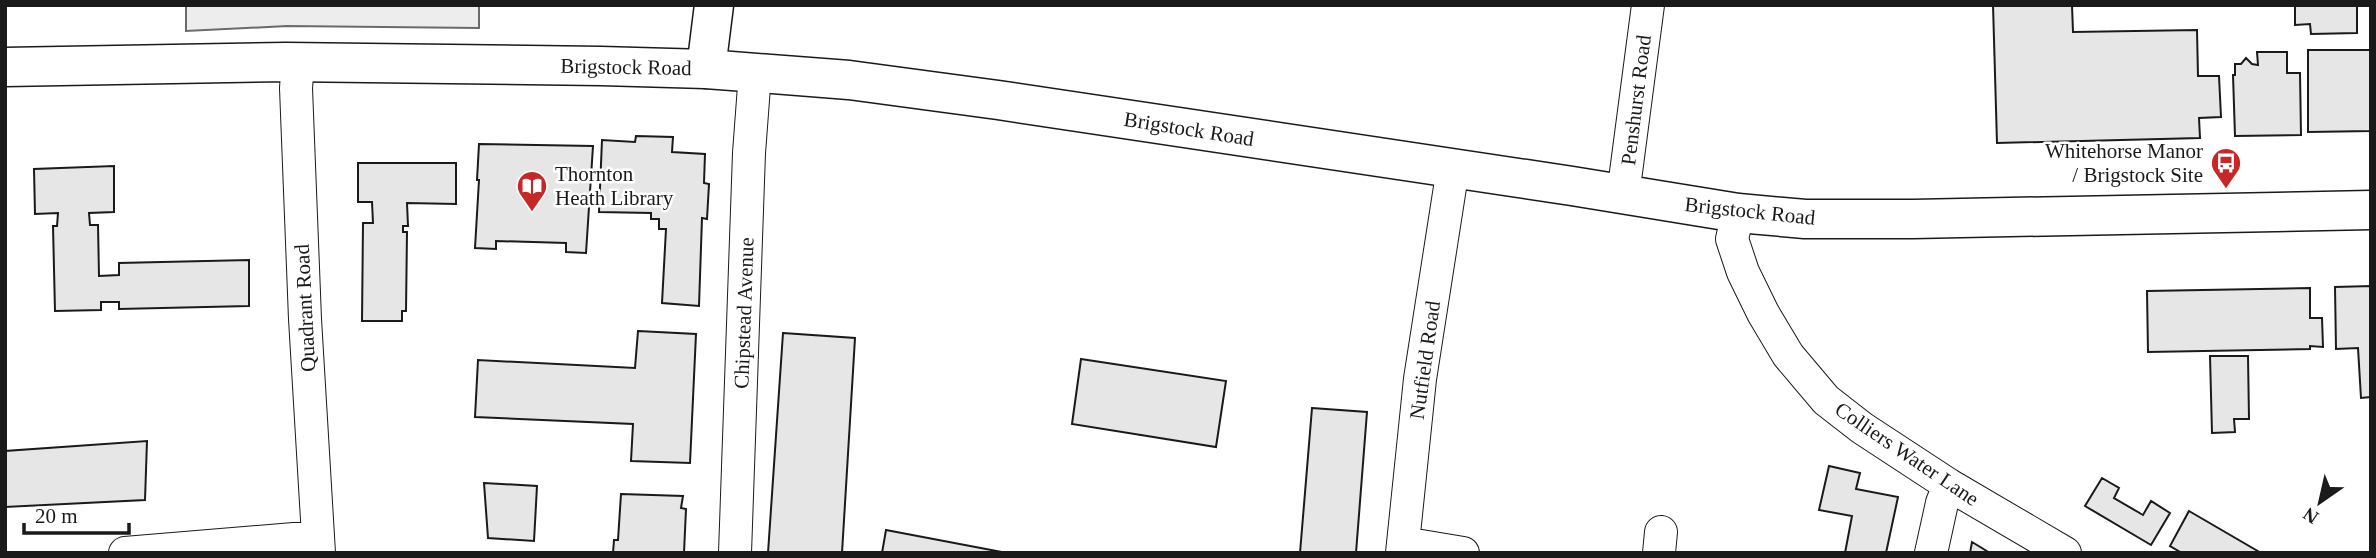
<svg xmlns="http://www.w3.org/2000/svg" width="2376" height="558" font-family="'Times New Roman',serif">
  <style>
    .built { fill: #ededed; stroke: #6a6a6a; stroke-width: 2 }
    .building { fill: #e6e6e6; stroke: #1a1a1a; stroke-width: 2 }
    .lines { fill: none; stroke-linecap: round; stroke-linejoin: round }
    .minor-casing { stroke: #1a1a1a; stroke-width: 34 }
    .tertiary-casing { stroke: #1a1a1a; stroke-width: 41 }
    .secondary-casing { stroke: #1a1a1a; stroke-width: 41 }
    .minor { stroke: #fff; stroke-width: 32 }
    .tertiary { stroke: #fff; stroke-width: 38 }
    .secondary { stroke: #fff; stroke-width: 38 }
    .labels { text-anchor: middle; stroke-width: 5; stroke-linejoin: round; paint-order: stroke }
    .street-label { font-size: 21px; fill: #1a1a1a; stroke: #fff }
    .poi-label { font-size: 21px; fill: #1a1a1a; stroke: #fff; text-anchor: end }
  </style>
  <rect width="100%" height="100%" fill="#fff"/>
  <path class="built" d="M 186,5 L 479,5 L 479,28 L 287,26 L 186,31 Z"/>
  <path class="building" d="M 1993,5 L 2072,5 L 2073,32 L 2197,30 L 2198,76 L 2219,76 L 2221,117 L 2199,118 L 2200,138 L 1997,143 Z
    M 2295,5 L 2357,5 L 2357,33 L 2311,34 L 2310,24 L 2295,25 Z
    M 2308,50 L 2371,50 L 2371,131 L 2308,132 Z
    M 2257,52 L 2287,52 L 2287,73 L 2300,73 L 2301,135 L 2235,136 L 2233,75 L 2235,75 L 2235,64 L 2241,64 L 2246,58 L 2252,64 L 2258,65 Z
    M 636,136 L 673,137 L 672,152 L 705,154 L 704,183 L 709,184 L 707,219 L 702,218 L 699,306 L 662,303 L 666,229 L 659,229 L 659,219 L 651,219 L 651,213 L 599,212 L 602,140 L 635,142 Z
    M 479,144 L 593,146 L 586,253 L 566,252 L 566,243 L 496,241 L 496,249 L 475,248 L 479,180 L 477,180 Z
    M 358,163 L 456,163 L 456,204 L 407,203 L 408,226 L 403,226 L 403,232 L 407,232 L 406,311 L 402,311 L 402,321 L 362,321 L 363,223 L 373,223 L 372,202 L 358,202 Z
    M 114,166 L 114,212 L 89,213 L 90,225 L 98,225 L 99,276 L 119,275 L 119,263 L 249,260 L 249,306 L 119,309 L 119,302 L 101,302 L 101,310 L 55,311 L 53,226 L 57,226 L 58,213 L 35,214 L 34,169 Z
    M 2371,286 L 2371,397 L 2361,398 L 2358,348 L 2336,349 L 2335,287 Z
    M 2310,288 L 2310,318 L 2322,318 L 2323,347 L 2310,346 L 2310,349 L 2148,352 L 2147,291 Z
    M 638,331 L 696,334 L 690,463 L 631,461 L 633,424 L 475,417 L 478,360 L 635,368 Z
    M 783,333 L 855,338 L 842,553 L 768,553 Z
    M 2210,356 L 2248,356 L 2249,419 L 2234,419 L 2235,432 L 2212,433 Z
    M 1081,359 L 1226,381 L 1216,447 L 1072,424 Z
    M 1312,408 L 1367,412 L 1356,553 L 1300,553 Z
    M 147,441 L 145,500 L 5,507 L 5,451 Z
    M 1829,466 L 1860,473 L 1856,489 L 1898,497 L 1886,553 L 1845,553 L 1852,516 L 1819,510 Z
    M 2102,478 L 2119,488 L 2114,498 L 2143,515 L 2151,501 L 2170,513 L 2151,545 L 2085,506 Z
    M 484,483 L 537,486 L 534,541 L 488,538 Z
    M 621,494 L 683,496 L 681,508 L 686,509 L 684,553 L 613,553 L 614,540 L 618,540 Z
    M 2189,511 L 2261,553 L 2182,553 L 2170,546 Z
    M 886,530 L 1007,553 L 882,553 Z
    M 1972,542 L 1990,553 L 1970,553 Z"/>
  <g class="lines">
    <g class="minor-casing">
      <path id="minor" d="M 298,62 L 296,88 L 305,319 L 319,553
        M 1623,195 L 1648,5
        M 1738,213 L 1732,239 L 1743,272 L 1763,313 L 1788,355 L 1826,400 L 1862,428 L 1949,485 L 2065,553
        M 1403,543 L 1463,553
        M 125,553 L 318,537
        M 735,553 L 749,153 L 755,73
        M 1402,553 L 1420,379 L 1453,168
        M 1659,553 L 1661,532
        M 1931,553 L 1942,503 L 1949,485"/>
    </g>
    <g class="tertiary-casing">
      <path id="tertiary" d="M 706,69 L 714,5"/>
    </g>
    <g class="secondary-casing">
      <path id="secondary" d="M 5,67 L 286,62 L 601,66 L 706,69 L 849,80 L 998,100 L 1572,186 L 1738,213 L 1805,219 L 1913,219 L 2371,210"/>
    </g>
    <use href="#minor" class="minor"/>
    <use href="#tertiary" class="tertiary"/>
    <use href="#secondary" class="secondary"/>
  </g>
  <defs>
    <g id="bus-pin" transform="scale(1.575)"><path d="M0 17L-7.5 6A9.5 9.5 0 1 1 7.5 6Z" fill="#c62828" stroke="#fff"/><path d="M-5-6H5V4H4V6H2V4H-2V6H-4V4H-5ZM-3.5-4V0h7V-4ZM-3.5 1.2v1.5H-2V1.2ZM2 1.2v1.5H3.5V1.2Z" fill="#fff"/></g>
    <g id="library-pin" transform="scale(1.575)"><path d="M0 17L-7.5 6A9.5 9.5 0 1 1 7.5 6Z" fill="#c62828" stroke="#fff"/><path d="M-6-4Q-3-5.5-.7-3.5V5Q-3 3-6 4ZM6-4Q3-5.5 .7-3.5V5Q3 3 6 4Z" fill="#fff"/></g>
  </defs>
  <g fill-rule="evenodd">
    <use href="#bus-pin" x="2226" y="163"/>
    <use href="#library-pin" x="532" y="186"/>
  </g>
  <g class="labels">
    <g class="street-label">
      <text transform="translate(626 67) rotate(1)" y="7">Brigstock Road</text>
      <text transform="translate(1636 100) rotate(-83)" y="7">Penshurst Road</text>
      <text transform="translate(1189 129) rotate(9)" y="7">Brigstock Road</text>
      <text transform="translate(1750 211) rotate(6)" y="7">Brigstock Road</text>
      <text transform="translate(305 308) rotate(-93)" y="7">Quadrant Road</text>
      <text transform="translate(744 313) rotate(-88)" y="7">Chipstead Avenue</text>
      <text transform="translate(1425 360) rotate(-82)" y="7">Nutfield Road</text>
      <text transform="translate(1907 454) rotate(34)" y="7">Colliers Water Lane</text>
    </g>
    <g class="poi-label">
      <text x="2203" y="158">Whitehorse Manor<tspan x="2203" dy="24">/ Brigstock Site</tspan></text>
      <text x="555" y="181" text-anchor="start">Thornton<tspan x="555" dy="24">Heath Library</tspan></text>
    </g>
  </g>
  <rect width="2376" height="558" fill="none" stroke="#1a1a1a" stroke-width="14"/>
  <g transform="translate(2320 502) rotate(214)" stroke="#ffffff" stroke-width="5" paint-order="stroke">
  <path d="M0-5L12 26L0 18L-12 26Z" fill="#1a1a1a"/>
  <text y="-10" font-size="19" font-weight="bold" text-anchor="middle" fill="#1a1a1a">N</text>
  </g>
  <path d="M24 523v10h105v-10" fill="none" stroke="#1a1a1a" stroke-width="3.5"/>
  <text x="35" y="523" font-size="21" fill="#1a1a1a" stroke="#ffffff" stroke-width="5" paint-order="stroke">20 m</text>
</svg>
